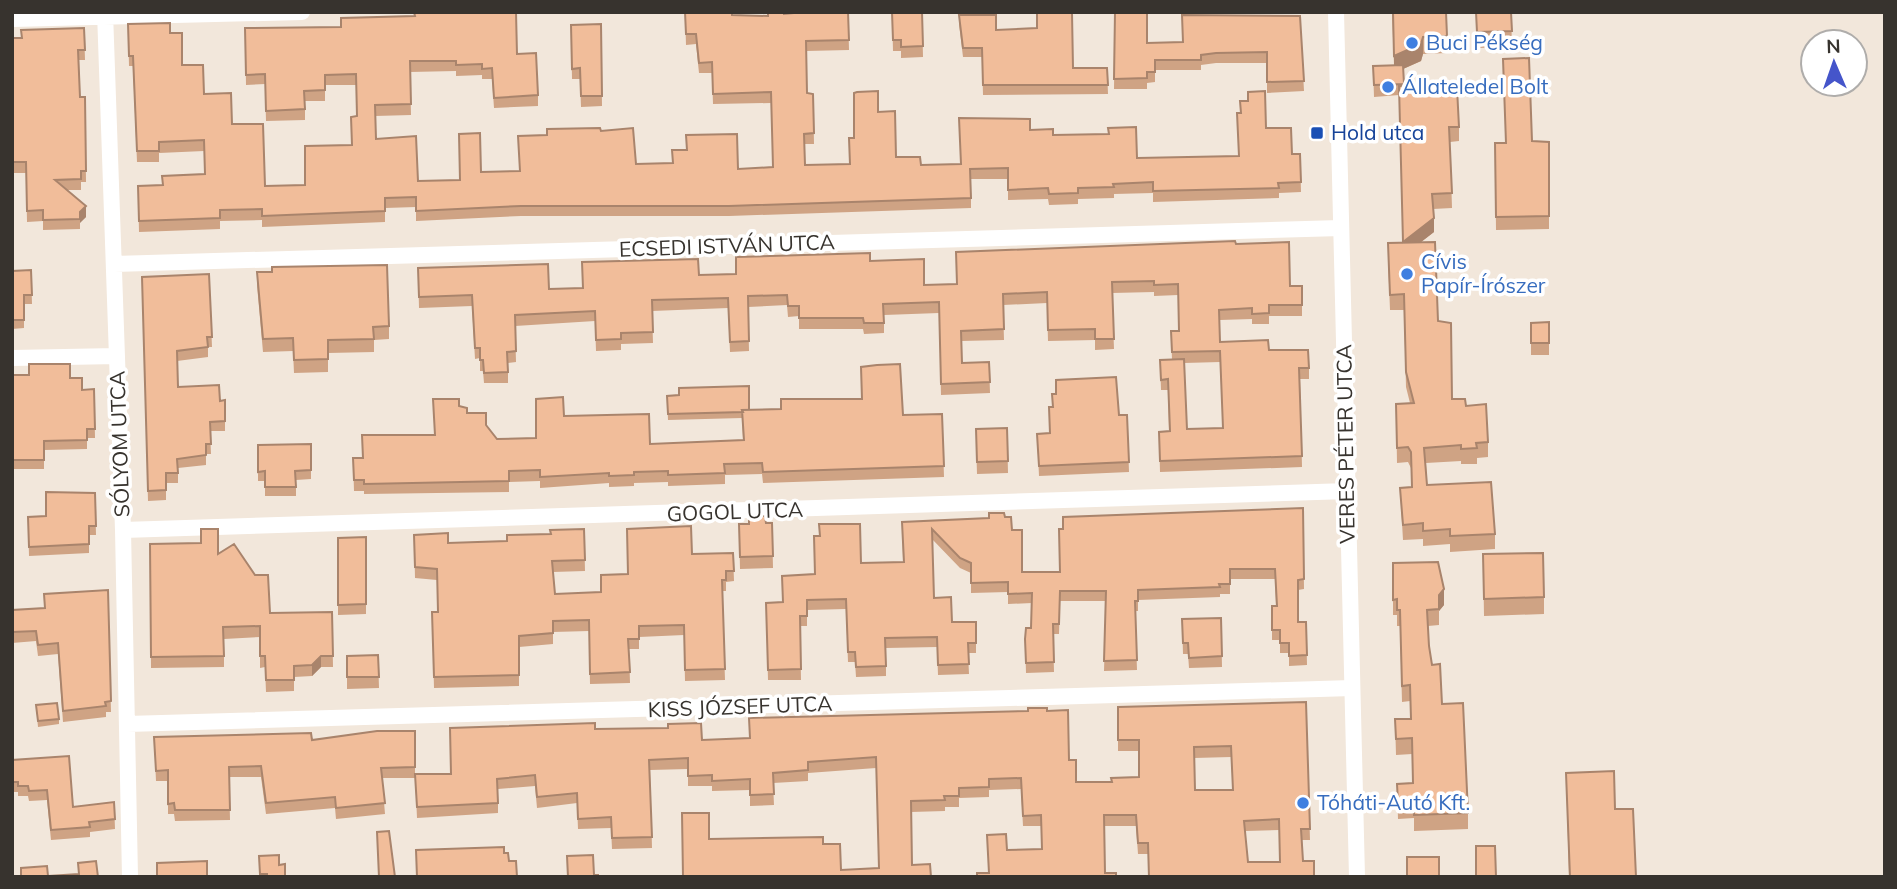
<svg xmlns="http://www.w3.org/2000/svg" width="1897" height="889" font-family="Mulish,sans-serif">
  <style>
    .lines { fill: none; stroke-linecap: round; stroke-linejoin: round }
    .street { stroke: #fff; stroke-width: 16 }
    .wall { fill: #cfa384; fill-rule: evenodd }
    .shaded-wall { fill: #a9846c }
    .building { fill: #f1bd9a; stroke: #a9846c; stroke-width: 2; fill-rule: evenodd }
    .shop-dot { fill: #3f7fe0; stroke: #fff; stroke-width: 2.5 }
    .transit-dot { fill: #1a4fb4; stroke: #fff; stroke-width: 2.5 }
    .labels { text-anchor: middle; stroke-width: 7; stroke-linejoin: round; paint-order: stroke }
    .shop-label { font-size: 21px; fill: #366cbe; stroke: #fff; text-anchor: start }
    .transit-label { font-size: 21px; fill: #164399; stroke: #fff; text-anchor: start }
    .street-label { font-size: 21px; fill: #37332e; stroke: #fff }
  </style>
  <rect width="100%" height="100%" fill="#f2e7db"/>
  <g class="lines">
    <path class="street" d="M 105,12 L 123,530 L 130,877
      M 1336,12 L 1357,877
      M 12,19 L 302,12
      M 114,264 L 1341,228
      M 12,358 L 117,356
      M 123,530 L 1348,491
      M 127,724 L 1352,688"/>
  </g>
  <path class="wall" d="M 685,12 L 732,15 L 768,16 L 784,14 L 848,12 L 849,50 L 806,51 L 807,93 L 813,94 L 814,144 L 804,144 L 805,165 L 850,164 L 854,138 L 878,112 L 896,157 L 921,165 L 961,164 L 1030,130 L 1053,135 L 1137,158 L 1238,156 L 1266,128 L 1292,154 L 1300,154 L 1301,192 L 1279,193 L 1279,198 L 1153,202 L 1153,193 L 1114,194 L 1114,198 L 1078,199 L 1078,204 L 1049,205 L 1048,199 L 1008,200 L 1008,179 L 971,179 L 971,208 L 729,216 L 521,216 L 416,221 L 416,207 L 385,208 L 385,222 L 262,227 L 262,220 L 220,221 L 220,229 L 139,232 L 138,186 L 162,185 L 205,174 L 204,151 L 159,153 L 159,162 L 137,162 L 133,66 L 129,66 L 128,24 L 170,33 L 182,65 L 204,94 L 232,124 L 265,186 L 305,185 L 352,145 L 357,116 L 356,85 L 325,85 L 325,101 L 305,101 L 305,120 L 266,121 L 265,84 L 246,85 L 245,28 L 517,54 L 538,95 L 538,106 L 494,108 L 492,79 L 482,79 L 482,75 L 456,76 L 456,71 L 410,72 L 411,115 L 375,116 L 376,139 L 418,181 L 459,180 L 481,172 L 519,171 L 547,135 L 601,131 L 636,164 L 672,163 L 686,150 L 686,135 L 738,169 L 773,167 L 771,103 L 713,104 L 712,73 L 699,73 L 696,44 L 686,45 Z
    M 892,12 L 922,12 L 923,57 L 901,58 L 901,51 L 893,51 Z
    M 1115,12 L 1147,43 L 1183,42 L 1300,16 L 1304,91 L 1267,93 L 1267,63 L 1216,63 L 1201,65 L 1201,70 L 1155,70 L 1155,82 L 1147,83 L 1147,89 L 1114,89 Z
    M 1392,12 L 1446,12 L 1447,53 L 1423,54 L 1421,61 L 1403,69 L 1404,86 L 1459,127 L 1459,141 L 1450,142 L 1452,208 L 1433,209 L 1434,232 L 1421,242 L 1452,399 L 1466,406 L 1488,442 L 1488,457 L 1477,458 L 1477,464 L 1461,464 L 1461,461 L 1426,463 L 1427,485 L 1495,534 L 1495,549 L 1450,552 L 1450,544 L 1423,546 L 1423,539 L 1403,540 L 1400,488 L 1411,487 L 1411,468 L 1408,462 L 1397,463 L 1396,404 L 1410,403 L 1406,387 L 1404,310 L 1390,310 L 1388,259 L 1388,243 L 1403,243 L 1399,95 L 1374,97 L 1373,66 L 1394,65 Z
    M 1476,12 L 1511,12 L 1512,47 L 1477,48 Z
    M 959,15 L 996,30 L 1073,68 L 1107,68 L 1108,94 L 983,95 L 982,57 L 963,57 L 959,24 Z
    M 601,24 L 602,106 L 581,107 L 580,79 L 572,79 L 571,25 Z
    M 84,28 L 85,60 L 79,60 L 80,97 L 85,97 L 86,182 L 81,182 L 81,190 L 67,190 L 86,217 L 80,222 L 80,229 L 43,230 L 43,221 L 27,222 L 26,173 L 12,173 L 12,38 L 22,38 Z
    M 1532,141 L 1549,142 L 1549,229 L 1496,230 L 1495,143 Z
    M 1236,244 L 1290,286 L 1302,286 L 1302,316 L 1269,316 L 1269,324 L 1252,324 L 1252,319 L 1220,320 L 1220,342 L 1269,350 L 1309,368 L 1309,379 L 1300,379 L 1302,467 L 1160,472 L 1159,432 L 1169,431 L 1168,390 L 1161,390 L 1160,360 L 1172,360 L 1171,331 L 1179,331 L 1178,295 L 1154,296 L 1154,292 L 1112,293 L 1114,349 L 1095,350 L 1095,340 L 1048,341 L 1047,303 L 1003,305 L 1004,340 L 961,341 L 962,363 L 989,362 L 990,393 L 941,395 L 939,313 L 884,315 L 884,333 L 864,334 L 863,329 L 799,329 L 799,316 L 788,317 L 787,305 L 748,307 L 749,351 L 730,352 L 728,308 L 652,311 L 653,343 L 621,344 L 621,350 L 596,351 L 595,321 L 515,326 L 516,362 L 508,363 L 508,383 L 484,383 L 483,371 L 480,371 L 480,358 L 475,359 L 472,306 L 419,308 L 418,268 L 549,289 L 583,288 L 699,275 L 736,274 L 870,261 L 924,285 L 957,284 ZM 1220,362 L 1223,428 L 1187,429 L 1184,363 Z
    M 31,270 L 32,304 L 24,304 L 24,328 L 12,329 L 12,271 Z
    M 257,272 L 389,326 L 389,339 L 374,340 L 374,352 L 328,353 L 328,372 L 294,373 L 293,351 L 263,352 L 257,285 Z
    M 209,274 L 212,347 L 208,347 L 208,357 L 177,361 L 178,387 L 220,401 L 225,400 L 225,431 L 210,431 L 211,454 L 206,454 L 206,465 L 178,468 L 178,483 L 166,483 L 166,500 L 148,501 L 142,277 Z
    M 1549,322 L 1549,355 L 1531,355 L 1531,323 Z
    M 12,375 L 70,378 L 82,390 L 94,389 L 95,438 L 87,438 L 87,449 L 44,450 L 44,469 L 13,469 L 12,485 Z
    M 667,396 L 749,410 L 903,415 L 942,414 L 944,477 L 763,483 L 762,474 L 725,475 L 725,484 L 668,486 L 668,482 L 634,483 L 634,486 L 609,487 L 609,483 L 540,488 L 540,481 L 509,482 L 509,492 L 364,494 L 364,491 L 354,491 L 353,458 L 363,458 L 434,435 L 459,406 L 467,413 L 486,425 L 497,439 L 536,438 L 564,416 L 650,444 L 743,440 L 742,418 L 668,420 Z
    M 1119,415 L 1127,415 L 1129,472 L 1039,476 L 1037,434 L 1050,433 Z
    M 1007,428 L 1008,473 L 977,474 L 976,441 Z
    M 311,444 L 311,479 L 296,480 L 296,496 L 265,496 L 265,481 L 258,481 L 258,445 Z
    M 95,493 L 96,535 L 89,535 L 89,553 L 29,556 L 28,517 L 46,516 Z
    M 1303,508 L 1304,589 L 1298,590 L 1298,622 L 1306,622 L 1307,665 L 1289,666 L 1289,653 L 1280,653 L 1280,640 L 1272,640 L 1272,606 L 1276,606 L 1275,579 L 1230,579 L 1230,594 L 1220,594 L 1220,597 L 1138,600 L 1138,611 L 1135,611 L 1137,670 L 1104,671 L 1106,601 L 1060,601 L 1059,634 L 1053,634 L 1054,672 L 1026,673 L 1025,639 L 1031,628 L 1032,603 L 1008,604 L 1008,592 L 971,593 L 971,573 L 960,568 L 932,539 L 934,598 L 952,622 L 976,622 L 976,653 L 968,653 L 969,674 L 938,675 L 937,647 L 886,648 L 886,676 L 856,677 L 855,662 L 848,662 L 846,609 L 807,610 L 807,626 L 800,626 L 801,680 L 768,680 L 766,603 L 782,602 L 815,574 L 861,563 L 903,562 L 902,522 L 1005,517 L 1012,530 L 1022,572 L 1059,572 Z
    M 772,523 L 773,568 L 740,569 L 739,524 Z
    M 584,529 L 585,571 L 553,572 L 555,594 L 601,592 L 628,574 L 692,554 L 733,553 L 734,581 L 726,582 L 726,591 L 722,591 L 725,680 L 685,681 L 684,635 L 639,637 L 639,649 L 629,649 L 630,683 L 590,684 L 589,631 L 553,632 L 553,644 L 519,647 L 519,686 L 434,688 L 432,612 L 438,612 L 437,580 L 415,578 L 414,535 L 448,543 L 507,541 Z
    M 366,537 L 366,614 L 338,615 L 338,538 Z
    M 150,544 L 218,554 L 270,613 L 332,612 L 333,667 L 321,667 L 312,676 L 294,677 L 294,691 L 266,692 L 265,667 L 260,668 L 260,637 L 224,639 L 224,667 L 151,668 Z
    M 1483,554 L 1544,597 L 1544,614 L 1484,616 Z
    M 1393,563 L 1444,605 L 1439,611 L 1439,625 L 1428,626 L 1429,646 L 1432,665 L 1468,813 L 1468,829 L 1414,831 L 1414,818 L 1398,819 L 1397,784 L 1413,783 L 1412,754 L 1396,755 L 1395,719 L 1410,719 L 1410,701 L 1402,702 L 1400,626 L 1397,626 L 1397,615 L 1393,615 Z
    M 108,590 L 111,712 L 106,712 L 106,717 L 63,722 L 58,654 L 38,656 L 36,641 L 12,643 L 12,610 L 44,608 L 44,594 Z
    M 1221,618 L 1222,667 L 1189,668 L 1188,654 L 1183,654 L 1182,619 Z
    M 378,655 L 379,688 L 347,689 L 347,656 Z
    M 1306,702 L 1310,840 L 1302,840 L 1303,861 L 1314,877 L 1148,854 L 1138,854 L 1136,826 L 1104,826 L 988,873 L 1007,850 L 1042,849 L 1041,826 L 1023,826 L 1021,789 L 989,790 L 989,797 L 959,798 L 959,807 L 945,807 L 945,811 L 911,812 L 912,865 L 931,877 L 683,877 L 709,839 L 823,844 L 841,870 L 879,869 L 876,768 L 808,773 L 808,781 L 773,783 L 774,805 L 750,806 L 750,790 L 712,791 L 712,786 L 688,786 L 688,769 L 650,770 L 652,848 L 612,849 L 611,828 L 578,829 L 577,803 L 537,808 L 535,786 L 498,789 L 498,813 L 417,818 L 415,774 L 451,774 L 595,729 L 702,740 L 749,738 L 1047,711 L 1069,760 L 1076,782 L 1112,782 L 1139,777 L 1139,751 L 1118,751 L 1118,707 ZM 1231,757 L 1233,790 L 1195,790 L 1194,758 ZM 1279,830 L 1280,862 L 1248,862 L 1245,831 Z
    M 36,705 L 59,719 L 59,724 L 38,727 Z
    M 415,731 L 415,778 L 382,778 L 385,814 L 336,819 L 335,808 L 266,814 L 261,777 L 229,777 L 230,820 L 175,821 L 174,814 L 168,814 L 168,781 L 156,781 L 154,737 L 312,740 Z
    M 12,760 L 73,807 L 114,802 L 115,829 L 90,832 L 90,837 L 51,840 L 47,800 L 29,801 L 28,796 L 18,796 L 18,792 L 12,792 Z
    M 1566,773 L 1615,809 L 1636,877 L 1569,877 Z
    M 259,856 L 279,865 L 285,877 L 260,877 Z"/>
  <path class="shaded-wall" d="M 1423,37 L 1423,54 L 1421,61 L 1394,73 L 1394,56 Z
    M 86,206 L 86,217 L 80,223 L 80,212 Z
    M 1434,218 L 1434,232 L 1403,256 L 1403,242 Z
    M 1444,589 L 1444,605 L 1439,611 L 1439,595 Z
    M 321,656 L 321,667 L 312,676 L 312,665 Z"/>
  <path class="building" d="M 414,12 L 516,12 L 517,54 L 536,53 L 538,95 L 494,98 L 492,68 L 482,69 L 482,64 L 456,65 L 456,61 L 410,61 L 411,104 L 375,105 L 376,139 L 416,136 L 418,181 L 460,180 L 459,134 L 480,133 L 481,172 L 520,171 L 518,136 L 547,135 L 547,129 L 600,128 L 601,131 L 633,128 L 636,164 L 673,163 L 672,150 L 687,150 L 686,135 L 737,134 L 738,169 L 773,167 L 771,92 L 713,94 L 712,62 L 699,63 L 696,34 L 686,34 L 685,12 L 732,12 L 732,15 L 768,16 L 768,12 L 784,12 L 784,14 L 805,12 L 848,12 L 849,40 L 806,41 L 807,93 L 813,94 L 814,133 L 804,134 L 805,165 L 850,164 L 849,138 L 854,138 L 854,93 L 857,92 L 878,91 L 878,112 L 895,111 L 896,157 L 920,157 L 921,165 L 961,164 L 959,118 L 1030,119 L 1030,130 L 1053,129 L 1053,135 L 1109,134 L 1108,128 L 1136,127 L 1137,158 L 1239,156 L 1237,113 L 1241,113 L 1240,101 L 1248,101 L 1248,92 L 1265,91 L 1266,128 L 1291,128 L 1292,154 L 1300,154 L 1301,182 L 1278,183 L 1279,188 L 1153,191 L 1153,182 L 1113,184 L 1114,187 L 1078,188 L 1078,193 L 1049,194 L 1048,188 L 1008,190 L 1008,168 L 970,169 L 971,198 L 729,206 L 521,206 L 416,211 L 416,197 L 385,198 L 385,211 L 262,216 L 262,209 L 220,210 L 220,218 L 139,221 L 138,186 L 163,185 L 162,176 L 205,174 L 204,140 L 159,142 L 159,151 L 137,151 L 133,56 L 129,56 L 128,24 L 170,23 L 170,33 L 182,33 L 182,65 L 203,65 L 204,94 L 231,93 L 232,124 L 263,124 L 265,186 L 305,185 L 305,146 L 352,145 L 351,117 L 357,116 L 356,74 L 325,75 L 325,90 L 304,91 L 305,109 L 266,111 L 265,74 L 246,75 L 245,28 L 341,27 L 341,18 L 415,16 Z
    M 892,12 L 922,12 L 923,46 L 901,47 L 901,40 L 893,40 Z
    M 1115,12 L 1147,12 L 1147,43 L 1183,42 L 1182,15 L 1300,16 L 1304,81 L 1267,82 L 1267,52 L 1216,53 L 1201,55 L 1201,60 L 1155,60 L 1155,72 L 1147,72 L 1147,78 L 1114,79 Z
    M 1393,12 L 1446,12 L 1447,36 L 1423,37 L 1421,44 L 1394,56 Z
    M 1476,12 L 1511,12 L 1512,31 L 1477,32 Z
    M 1037,13 L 1072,13 L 1073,68 L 1107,68 L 1108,85 L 983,85 L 982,48 L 963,48 L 959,15 L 996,15 L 996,30 L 1037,28 Z
    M 601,24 L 602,96 L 581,96 L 580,68 L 572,69 L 571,25 Z
    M 84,28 L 85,50 L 78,50 L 80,97 L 85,97 L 86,171 L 81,171 L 81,179 L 55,180 L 86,206 L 80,212 L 80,219 L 43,220 L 43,210 L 27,211 L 26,162 L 12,162 L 12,38 L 22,38 L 21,30 Z
    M 1529,58 L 1532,141 L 1549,142 L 1549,216 L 1496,217 L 1495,143 L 1506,143 L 1503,59 Z
    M 1403,65 L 1404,84 L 1374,85 L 1373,66 Z
    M 1399,86 L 1457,88 L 1459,127 L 1449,127 L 1452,193 L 1432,194 L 1434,218 L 1403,242 Z
    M 1235,241 L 1236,244 L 1289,242 L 1290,286 L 1302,286 L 1302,305 L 1269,305 L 1269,313 L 1252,314 L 1252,308 L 1219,310 L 1220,342 L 1268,340 L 1269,350 L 1308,350 L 1309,368 L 1299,368 L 1302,456 L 1160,461 L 1159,432 L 1170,431 L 1168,379 L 1161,380 L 1160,360 L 1184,359 L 1187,429 L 1223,428 L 1220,351 L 1172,352 L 1171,331 L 1179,331 L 1178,284 L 1154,285 L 1154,281 L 1112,282 L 1114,339 L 1095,339 L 1095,329 L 1048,330 L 1047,292 L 1003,294 L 1004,329 L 961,331 L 962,363 L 989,362 L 990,382 L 941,384 L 939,302 L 883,304 L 884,323 L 864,323 L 863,318 L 799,318 L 799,306 L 788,306 L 787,295 L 748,296 L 749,341 L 730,342 L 728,298 L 652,300 L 653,332 L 621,333 L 621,339 L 596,340 L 595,311 L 515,315 L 516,351 L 507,352 L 508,372 L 484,373 L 483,360 L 480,360 L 480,348 L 475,348 L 472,295 L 419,297 L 418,268 L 548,264 L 549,289 L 583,288 L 582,262 L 698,259 L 699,275 L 736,274 L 736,257 L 870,253 L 870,261 L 924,259 L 924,285 L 957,284 L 956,252 Z
    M 1435,242 L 1438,321 L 1451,323 L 1452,399 L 1465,399 L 1466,406 L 1486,404 L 1488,442 L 1476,443 L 1477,448 L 1461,449 L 1461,445 L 1424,448 L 1427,485 L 1491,482 L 1495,534 L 1450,536 L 1450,529 L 1423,531 L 1423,523 L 1403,525 L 1400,488 L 1412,487 L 1411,452 L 1408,447 L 1397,448 L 1396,404 L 1414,403 L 1406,372 L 1404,294 L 1390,295 L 1388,243 Z
    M 387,265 L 389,326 L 373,327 L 374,339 L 328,340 L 328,359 L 294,360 L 293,338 L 263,339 L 257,272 L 272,272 L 272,267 Z
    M 31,270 L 32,295 L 24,295 L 24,320 L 12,320 L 12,271 Z
    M 209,274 L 212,337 L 207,337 L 208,347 L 177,351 L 178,387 L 219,385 L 220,401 L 225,400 L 225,421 L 210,422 L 211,444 L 206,444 L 206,455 L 177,459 L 178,473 L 166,473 L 166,490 L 148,491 L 142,277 Z
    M 1549,322 L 1549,343 L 1531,343 L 1531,323 Z
    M 29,364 L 70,364 L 70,378 L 82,378 L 82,390 L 94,389 L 95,429 L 87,429 L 87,440 L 44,441 L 44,460 L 13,460 L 12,477 L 12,375 L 29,375 Z
    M 900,364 L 903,415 L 942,414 L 944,466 L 763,472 L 762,463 L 724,464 L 725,473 L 668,475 L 668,471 L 634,472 L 634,475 L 609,476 L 609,473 L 540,477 L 540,470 L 509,471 L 509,481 L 364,484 L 364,480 L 354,480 L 353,458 L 363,458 L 362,435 L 435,435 L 433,399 L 459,399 L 459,406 L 467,408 L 467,413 L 486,413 L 486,425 L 497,439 L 536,438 L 536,399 L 563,397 L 564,416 L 649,414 L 650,444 L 744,440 L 742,410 L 781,409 L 781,399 L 862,399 L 861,367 L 877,365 Z
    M 1116,377 L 1119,415 L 1127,415 L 1129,462 L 1039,466 L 1037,434 L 1050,433 L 1049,407 L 1053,407 L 1052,394 L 1056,394 L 1056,380 Z
    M 749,386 L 749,410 L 742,410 L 743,412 L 668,414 L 667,396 L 679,395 L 679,388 Z
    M 1007,428 L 1008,461 L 977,462 L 976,429 Z
    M 311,444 L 311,470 L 295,471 L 296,487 L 265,487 L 265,471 L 258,472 L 258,445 Z
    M 46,492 L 95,493 L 96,526 L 89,526 L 89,544 L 29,547 L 28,517 L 46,516 Z
    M 1303,508 L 1304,579 L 1298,580 L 1298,622 L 1306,622 L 1307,655 L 1289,656 L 1289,643 L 1280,643 L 1280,630 L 1272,630 L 1272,606 L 1277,606 L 1275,569 L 1230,569 L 1230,584 L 1219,584 L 1220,587 L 1138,590 L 1138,601 L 1135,601 L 1137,660 L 1104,661 L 1106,591 L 1060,591 L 1059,624 L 1053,624 L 1054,662 L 1026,663 L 1025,639 L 1026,628 L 1031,628 L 1032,593 L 1008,594 L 1008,582 L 971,583 L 971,563 L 960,558 L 932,529 L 934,598 L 951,597 L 952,622 L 976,622 L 976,643 L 968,643 L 969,664 L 938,665 L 937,637 L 885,638 L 886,666 L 856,667 L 855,652 L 848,652 L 846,599 L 807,600 L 807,616 L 800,616 L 801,669 L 768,670 L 766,603 L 783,602 L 782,576 L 815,574 L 814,536 L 820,536 L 819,524 L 860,524 L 861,563 L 904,562 L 902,522 L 989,518 L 989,513 L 1004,513 L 1005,517 L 1011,517 L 1012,530 L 1022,530 L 1022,572 L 1060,572 L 1059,529 L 1063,529 L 1063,517 Z
    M 749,516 L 765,516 L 766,523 L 772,523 L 773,556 L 740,557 L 739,524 L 749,524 Z
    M 691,526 L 692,554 L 733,553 L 734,571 L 726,571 L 726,580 L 722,580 L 725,669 L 685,670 L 684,625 L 639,626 L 639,639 L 628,639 L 630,672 L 590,674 L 589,620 L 553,621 L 553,633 L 519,636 L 519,675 L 434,677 L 432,612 L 438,612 L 437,569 L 415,567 L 414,535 L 448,533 L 448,543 L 507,541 L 507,535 L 551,534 L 550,530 L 584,529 L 585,560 L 552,561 L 555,594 L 601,592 L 601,575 L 628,574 L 627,529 Z
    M 201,529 L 218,529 L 218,554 L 234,544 L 255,575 L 268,575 L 270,613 L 332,612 L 333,656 L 321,656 L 312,665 L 294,666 L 294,680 L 266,680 L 265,656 L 260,656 L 260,626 L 223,627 L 224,656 L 151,657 L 150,544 L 201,543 Z
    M 366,537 L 366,604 L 338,605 L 338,538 Z
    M 1543,553 L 1544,597 L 1484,599 L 1483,554 Z
    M 1438,562 L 1444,589 L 1439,595 L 1439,609 L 1427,610 L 1429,646 L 1432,665 L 1440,664 L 1442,704 L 1463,703 L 1468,813 L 1414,815 L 1414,802 L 1398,803 L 1397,784 L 1413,783 L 1412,738 L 1396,739 L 1395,719 L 1411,719 L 1410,685 L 1402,686 L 1400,610 L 1397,610 L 1397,599 L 1393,600 L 1393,563 Z
    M 108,590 L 111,701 L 105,702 L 106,706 L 63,711 L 58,643 L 38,645 L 36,631 L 12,632 L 12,610 L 45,608 L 44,594 Z
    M 1221,618 L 1222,656 L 1189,658 L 1188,643 L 1183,643 L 1182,619 Z
    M 378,655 L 379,677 L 347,677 L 347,656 Z
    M 1306,702 L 1310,829 L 1301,829 L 1303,861 L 1314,861 L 1314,877 L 1149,877 L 1148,843 L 1138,843 L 1136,815 L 1104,815 L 1105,873 L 1116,873 L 1116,877 L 977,877 L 977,873 L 989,873 L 987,835 L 1006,834 L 1007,850 L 1042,849 L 1041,815 L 1023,816 L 1021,778 L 989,779 L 989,787 L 959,788 L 959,796 L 944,796 L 945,800 L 911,801 L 912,865 L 930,864 L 931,877 L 683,877 L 682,813 L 709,813 L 709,839 L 823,837 L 823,844 L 840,844 L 841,870 L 879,868 L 876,757 L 808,762 L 808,770 L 773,773 L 774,794 L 750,795 L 750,779 L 712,781 L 712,775 L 688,776 L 688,758 L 649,760 L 652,837 L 612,838 L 611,817 L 578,819 L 577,793 L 537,797 L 535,775 L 497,779 L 498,803 L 417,807 L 415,774 L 451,774 L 450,728 L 595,723 L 595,729 L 668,728 L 668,724 L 701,723 L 702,740 L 750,738 L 749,718 L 1028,711 L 1028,708 L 1047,708 L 1047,711 L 1068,710 L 1069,760 L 1076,760 L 1076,782 L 1112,782 L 1111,778 L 1139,777 L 1139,740 L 1118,740 L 1118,707 ZM 1231,746 L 1233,790 L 1195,790 L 1194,747 ZM 1279,819 L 1280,862 L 1248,862 L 1244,821 Z
    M 57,703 L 59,719 L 38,721 L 36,705 Z
    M 377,731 L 415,731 L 415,767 L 381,768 L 385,803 L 336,808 L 335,797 L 266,803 L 261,766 L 229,767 L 230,810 L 175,810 L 174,803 L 168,804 L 168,770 L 156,771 L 154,737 L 311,733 L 312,740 Z
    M 69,756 L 73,807 L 114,802 L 115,819 L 89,822 L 90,827 L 51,830 L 47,790 L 29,791 L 28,786 L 18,786 L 18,782 L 12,782 L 12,760 Z
    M 1614,771 L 1615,809 L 1633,809 L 1636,877 L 1570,877 L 1566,773 Z
    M 389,831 L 395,877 L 379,877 L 377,832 Z
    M 1476,846 L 1495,846 L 1496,877 L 1476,877 Z
    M 504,847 L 504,853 L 508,853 L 509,861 L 516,861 L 517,877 L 417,877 L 416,850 Z
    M 279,855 L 279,865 L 285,864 L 285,877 L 267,877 L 267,874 L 260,874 L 259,856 Z
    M 593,855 L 594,875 L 598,875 L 598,877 L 568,877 L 567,856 Z
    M 1407,857 L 1439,857 L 1439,877 L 1407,877 Z
    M 96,861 L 98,877 L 21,877 L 21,868 L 47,866 L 48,876 L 79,874 L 78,863 Z
    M 207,861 L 207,877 L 157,877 L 157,863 Z"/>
  <g class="shop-dot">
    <circle cx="1412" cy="43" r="7"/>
    <circle cx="1388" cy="87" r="7"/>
    <circle cx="1407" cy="274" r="7"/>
    <circle cx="1303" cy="803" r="7"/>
  </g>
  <rect class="transit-dot" x="1310" y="126" width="14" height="14" rx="3.5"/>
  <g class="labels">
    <g class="shop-label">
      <text x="1426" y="50">Buci Pékség</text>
      <text x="1402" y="94">Állateledel Bolt</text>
      <text x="1421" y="269">Cívis<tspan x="1421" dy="24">Papír-Írószer</tspan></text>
      <text x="1317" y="810">Tóháti-Autó Kft.</text>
    </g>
    <g class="transit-label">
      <text x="1331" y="140">Hold utca</text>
    </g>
    <g class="street-label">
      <text transform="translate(727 246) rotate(-2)" y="7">ECSEDI ISTVÁN UTCA</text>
      <text transform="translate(120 444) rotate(-92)" y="7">SÓLYOM UTCA</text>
      <text transform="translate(1346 444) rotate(-91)" y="7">VERES PÉTER UTCA</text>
      <text transform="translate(735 512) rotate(-2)" y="7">GOGOL UTCA</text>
      <text transform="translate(740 707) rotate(-2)" y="7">KISS JÓZSEF UTCA</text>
    </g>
  </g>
  <rect width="1897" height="889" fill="none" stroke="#37332e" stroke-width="28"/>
  <g transform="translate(1834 63) rotate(358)"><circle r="33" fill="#ffffff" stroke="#afadab" stroke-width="2"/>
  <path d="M0-5L12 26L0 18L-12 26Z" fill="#4555ca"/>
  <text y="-10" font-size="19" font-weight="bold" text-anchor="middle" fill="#37332e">N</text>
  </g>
</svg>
